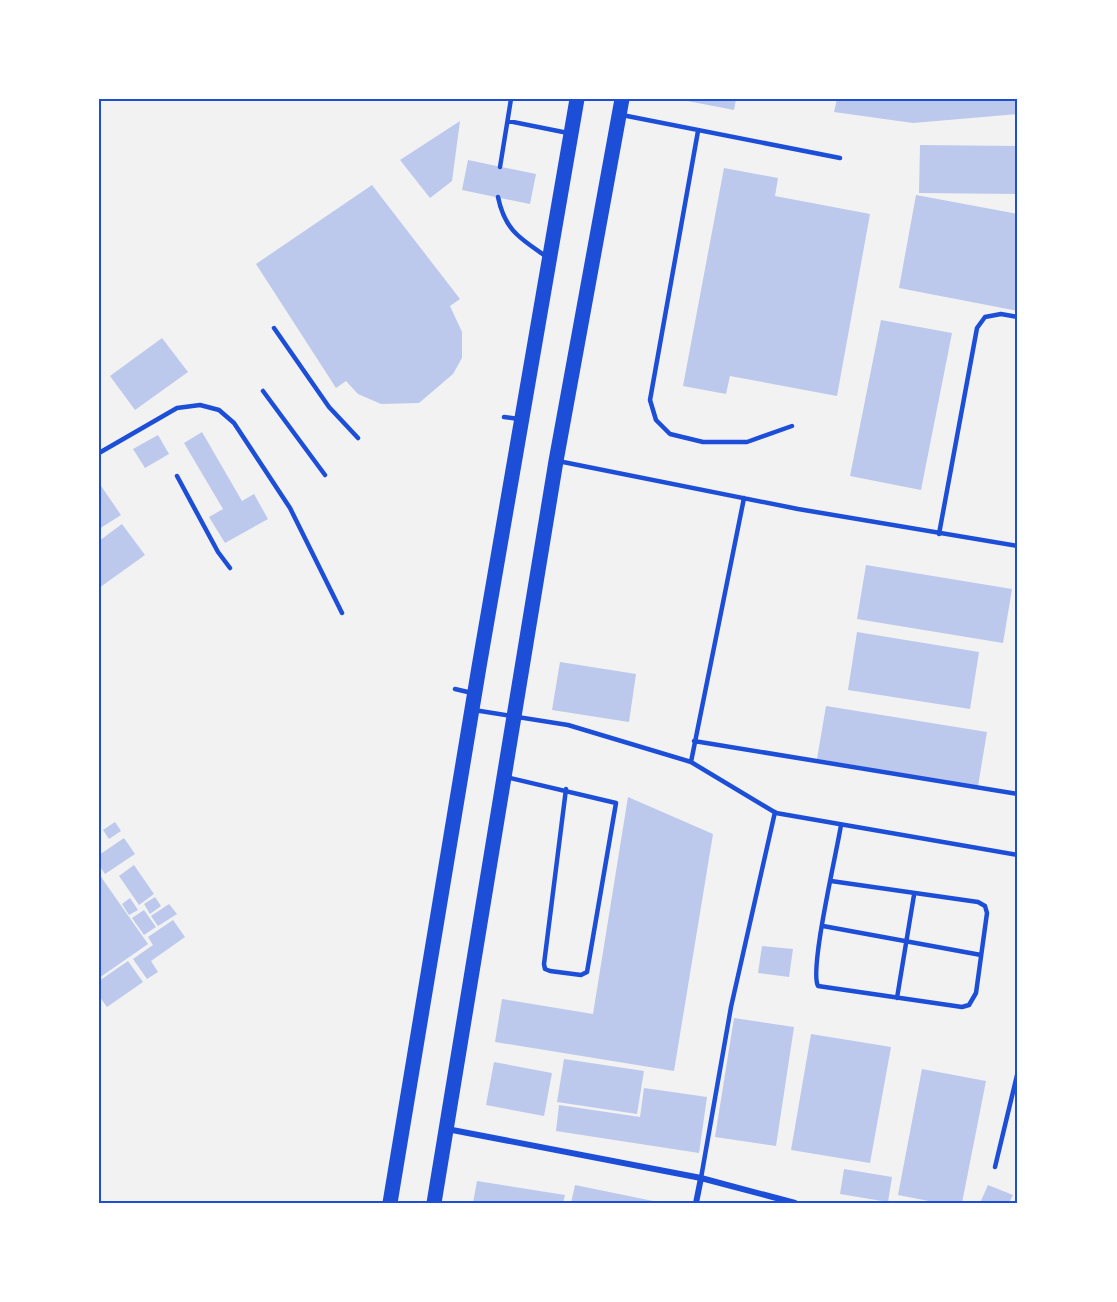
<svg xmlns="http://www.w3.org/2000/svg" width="1117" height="1302" font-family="'Open Sans',sans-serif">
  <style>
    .building { fill: #bdc9ec }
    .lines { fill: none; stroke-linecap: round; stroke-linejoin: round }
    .service { stroke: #1d4ed8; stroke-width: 4.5 }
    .minor { stroke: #1d4ed8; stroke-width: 6 }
    .primary { stroke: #1d4ed8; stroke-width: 15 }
    .neatline { fill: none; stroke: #1d4ed8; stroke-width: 2 }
  </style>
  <rect width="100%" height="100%" fill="#f2f2f2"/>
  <path class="building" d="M 677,99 L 736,99 L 734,110 Z
    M 837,99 L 1018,99 L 1018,114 L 913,123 L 834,112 Z
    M 460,121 L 452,181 L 430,198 L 400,160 Z
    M 920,145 L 1018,146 L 1018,194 L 919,193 Z
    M 468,160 L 536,174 L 530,204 L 462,190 Z
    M 724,168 L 778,178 L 775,196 L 870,214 L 837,396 L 730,376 L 726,394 L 683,386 Z
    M 372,185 L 460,299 L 450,306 L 462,332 L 462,358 L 453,374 L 419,403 L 381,404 L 358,394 L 346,381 L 336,388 L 256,264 Z
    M 916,195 L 1018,214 L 1018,311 L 899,288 Z
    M 881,320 L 952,333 L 921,490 L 850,476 Z
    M 162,338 L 188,372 L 135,410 L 110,376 Z
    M 202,432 L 242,501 L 254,494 L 268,519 L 225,543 L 209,517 L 223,509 L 184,443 Z
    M 158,435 L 169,454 L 145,468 L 133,449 Z
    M 99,483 L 121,515 L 99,529 Z
    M 122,524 L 145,555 L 99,588 L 99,541 Z
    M 866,565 L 1012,589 L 1003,643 L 857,619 Z
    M 857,632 L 979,652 L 970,709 L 848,690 Z
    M 560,662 L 636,674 L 629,722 L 552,710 Z
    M 826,706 L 987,732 L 978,786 L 817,759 Z
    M 628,797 L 713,834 L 674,1071 L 495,1042 L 502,999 L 593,1014 Z
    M 115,822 L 121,831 L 109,839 L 103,830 Z
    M 124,838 L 135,854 L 105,874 L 99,865 L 99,855 Z
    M 134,865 L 154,894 L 139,905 L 119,876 Z
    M 99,874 L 148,944 L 99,978 Z
    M 155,897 L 161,906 L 150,914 L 144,904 Z
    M 130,898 L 138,910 L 129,915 L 122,904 Z
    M 169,904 L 177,914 L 158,926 L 151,916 Z
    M 144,910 L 156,927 L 144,935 L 132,918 Z
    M 173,920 L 185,937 L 151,961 L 158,972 L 147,979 L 133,959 L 153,945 L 148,937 Z
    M 762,946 L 793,949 L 789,977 L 758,973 Z
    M 128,961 L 143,982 L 107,1007 L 99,996 L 99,981 Z
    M 734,1018 L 794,1027 L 776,1146 L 715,1137 Z
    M 811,1034 L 891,1047 L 870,1163 L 791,1150 Z
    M 564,1059 L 644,1071 L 637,1114 L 557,1102 Z
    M 494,1062 L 552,1073 L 544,1116 L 486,1105 Z
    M 922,1069 L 986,1081 L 962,1203 L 939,1203 L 898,1195 Z
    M 644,1088 L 707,1097 L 699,1153 L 556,1131 L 559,1105 L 640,1117 Z
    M 844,1169 L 892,1177 L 888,1202 L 840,1194 Z
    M 477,1181 L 565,1195 L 563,1203 L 473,1203 Z
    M 575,1185 L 658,1202 L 658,1203 L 571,1203 Z
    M 988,1185 L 1013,1195 L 1009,1203 L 980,1203 Z"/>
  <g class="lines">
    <path class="service" d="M 622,115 L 840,158
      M 508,121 L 568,133
      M 698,131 L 650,400 L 656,420 L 670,434 L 703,442 L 747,442 L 792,426
      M 500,167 L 511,99
      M 498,197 C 505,231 521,239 547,257
      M 274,328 L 329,407 L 358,438
      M 263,391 L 325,475
      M 504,417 L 519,419
      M 99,453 L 177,408 L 200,405 L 219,410 L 234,423 L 290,508 L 342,613
      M 558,461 L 798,509 L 1018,546
      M 177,476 L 218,552 L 230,568
      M 939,534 L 977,328 L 985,317 L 1001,314 L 1018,317
      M 455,689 L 472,693
      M 474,710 L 568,725 L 691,762 L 776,813 L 1018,855
      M 694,741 L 1018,794
      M 691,762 L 744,498
      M 506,777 L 616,803 L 587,972 L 581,975 L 550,971 L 545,969 L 544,964 L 566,789
      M 831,881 L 978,902 L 985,906 L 987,913 L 976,993 L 969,1005 L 962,1007 L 818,986 C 809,970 837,851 841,825
      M 823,926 L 981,955
      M 897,998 L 914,895
      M 995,1167 L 1018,1071
      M 701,1178 L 731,1007 L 775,812"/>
    <path class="minor" d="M 447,1129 L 701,1178 L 795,1203
      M 696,1203 L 701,1178"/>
    <path class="primary" d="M 390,1203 L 479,667 L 577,99
      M 434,1203 L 556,461 L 622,99"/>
  </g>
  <rect width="1117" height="1302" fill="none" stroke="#ffffff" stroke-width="201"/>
  <rect x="100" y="100" width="916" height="1102" class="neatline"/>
</svg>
